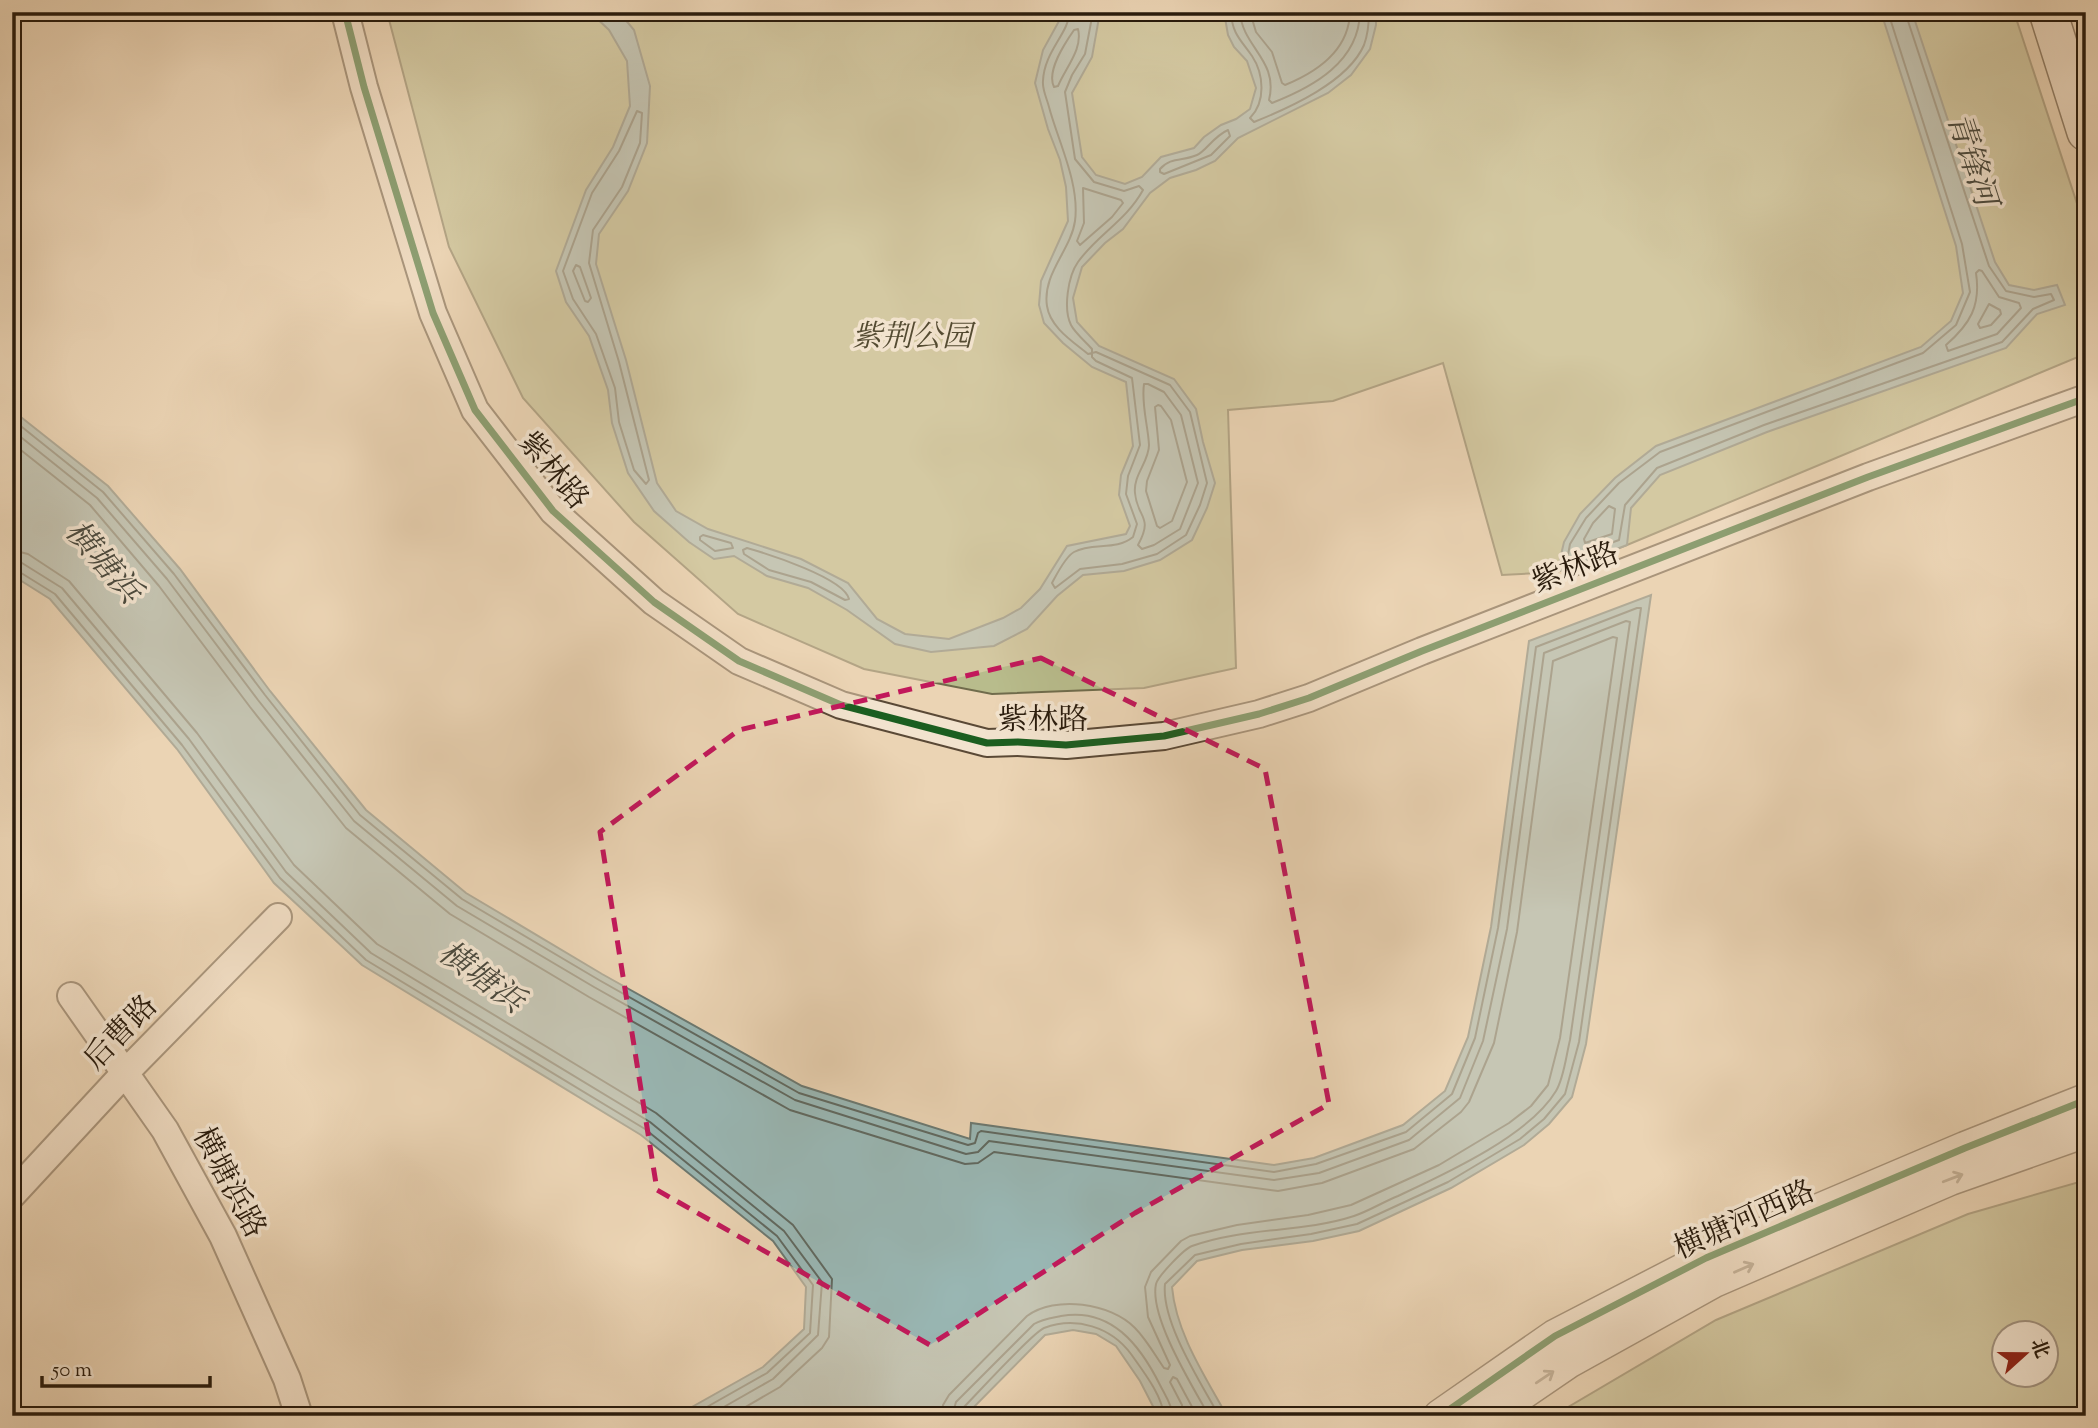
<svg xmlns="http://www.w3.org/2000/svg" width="2098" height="1428" font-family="'Sorts Mill Goudy','Noto Serif SC',serif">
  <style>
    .green { fill: #b8bc8c; stroke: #706c4c; stroke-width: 2; fill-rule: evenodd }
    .water { fill: #99b7b4; stroke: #6c7971; stroke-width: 2 }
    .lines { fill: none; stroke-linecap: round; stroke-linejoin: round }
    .shore { stroke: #616960; stroke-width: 2 }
    .minor-casing { stroke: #5a4936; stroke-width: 30 }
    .tertiary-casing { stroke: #5a4936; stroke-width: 35 }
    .secondary-casing { stroke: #291b0c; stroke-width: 40 }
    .minor { stroke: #f2e3ce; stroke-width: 26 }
    .tertiary { stroke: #f2e3ce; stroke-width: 32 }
    .secondary { stroke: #f2e3ce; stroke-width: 37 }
    .cycleway-casing { stroke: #f2e3ce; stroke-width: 11 }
    .cycleway { stroke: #1b5e20; stroke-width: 7 }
    .oneway { stroke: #988977 }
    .marked { fill: none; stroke: #c2185b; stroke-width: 5; stroke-dasharray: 14 9; stroke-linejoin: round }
    .labels { text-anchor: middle; stroke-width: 7; stroke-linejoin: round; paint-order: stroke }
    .park-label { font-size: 30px; font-style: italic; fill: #544b32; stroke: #f2e3ce }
    .street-label { font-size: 30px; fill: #291b0c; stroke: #f2e3ce }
    .water-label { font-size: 32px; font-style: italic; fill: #4b4a3e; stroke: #f2e3ce }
  </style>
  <rect width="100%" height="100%" fill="#ebd4b4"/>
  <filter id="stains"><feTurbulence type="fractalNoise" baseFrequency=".00286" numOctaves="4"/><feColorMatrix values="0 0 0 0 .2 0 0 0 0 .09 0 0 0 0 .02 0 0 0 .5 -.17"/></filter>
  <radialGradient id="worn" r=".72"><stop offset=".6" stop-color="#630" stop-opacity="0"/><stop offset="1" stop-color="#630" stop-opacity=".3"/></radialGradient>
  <path class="green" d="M 387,12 L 2014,12 L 2086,231 L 2086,339 L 2078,357 L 1627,545 L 1557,572 L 1502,575 L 1443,363 L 1333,401 L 1228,410 L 1236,668 L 1144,688 L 992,694 L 864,669 L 738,614 L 634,522 L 523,398 L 449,247 Z
    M 2086,1180 L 2086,1416 L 1553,1416 L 1716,1320 L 1968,1214 ZM 2004,1334 L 2046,1334 L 2046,1376 L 2004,1376 Z"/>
  <path class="water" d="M 590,12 L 619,12 L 634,30 L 650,86 L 647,143 L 628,191 L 599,234 L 596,264 L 626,360 L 657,483 L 676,511 L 708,529 L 801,559 L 848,583 L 877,619 L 905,634 L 949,639 L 1003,618 L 1021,608 L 1040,589 L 1067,546 L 1126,534 L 1130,526 L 1119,495 L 1121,475 L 1133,446 L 1126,382 L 1092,367 L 1063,343 L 1044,323 L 1039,305 L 1041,281 L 1068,221 L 1066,187 L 1060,160 L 1048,129 L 1035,83 L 1043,50 L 1064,12 L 1100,12 L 1092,57 L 1072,93 L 1082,157 L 1096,175 L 1125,184 L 1142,177 L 1161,157 L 1194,148 L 1204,137 L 1221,125 L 1236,119 L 1250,109 L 1256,88 L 1247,61 L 1234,47 L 1228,35 L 1224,12 L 1376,12 L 1376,25 L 1370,49 L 1351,75 L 1328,93 L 1238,138 L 1215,161 L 1196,170 L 1170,178 L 1150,193 L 1123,229 L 1105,243 L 1082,267 L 1073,298 L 1077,322 L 1099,346 L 1174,379 L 1196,409 L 1203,442 L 1215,483 L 1207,508 L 1192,540 L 1160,560 L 1124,571 L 1083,575 L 1057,596 L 1027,629 L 994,646 L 931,652 L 895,644 L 847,610 L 808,588 L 767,576 L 734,556 L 714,559 L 689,542 L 654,511 L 628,473 L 612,423 L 608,390 L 589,336 L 566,302 L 556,271 L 586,190 L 613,147 L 630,106 L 627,61 L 609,30 Z
    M 1881,12 L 1912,12 L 1995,262 L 2009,285 L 2034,290 L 2057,285 L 2065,305 L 2037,314 L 2006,348 L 1767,432 L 1660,475 L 1631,508 L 1627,545 L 1557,572 L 1564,542 L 1580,514 L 1615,478 L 1656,446 L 1921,347 L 1951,321 L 1963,293 L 1956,246 Z
    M 12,410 L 108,486 L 180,569 L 270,691 L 366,810 L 466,893 L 602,974 L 802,1086 L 970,1139 L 971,1123 L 1274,1165 L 1314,1158 L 1403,1125 L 1445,1091 L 1468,1037 L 1491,927 L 1529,641 L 1651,595 L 1586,1044 L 1572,1097 L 1549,1124 L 1524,1145 L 1451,1188 L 1359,1231 L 1313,1241 L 1242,1250 L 1197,1261 L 1172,1287 C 1176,1333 1205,1376 1227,1416 L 1158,1416 L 1140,1381 L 1116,1346 L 1096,1334 L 1073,1330 L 1045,1335 L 965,1416 L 676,1416 L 763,1367 L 804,1329 L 806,1287 L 773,1241 L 641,1135 L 362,965 L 274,883 L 177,749 L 50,599 L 12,575 Z"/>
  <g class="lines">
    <path class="shore" d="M 1070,12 C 1068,34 1044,52 1043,81 C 1042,89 1047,99 1049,107 C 1058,141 1080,184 1075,221 C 1071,250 1042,274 1047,306 C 1050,327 1072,341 1088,354 L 1092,353 L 1092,357 L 1096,361 L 1132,378 L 1140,445 L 1128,476 L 1126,494 L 1137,524 L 1133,537 C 1116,551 1092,542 1074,552 C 1065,557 1057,574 1052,583 L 1055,588 L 1080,569 L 1122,564 L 1157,554 L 1186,535 L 1200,505 L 1207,483 L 1190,412 L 1170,385 L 1096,352 L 1092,353 L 1092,349 C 1086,342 1075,333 1071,325 C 1063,309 1068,276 1078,262 C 1097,235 1126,221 1143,190 L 1139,186 L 1124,191 L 1094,182 L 1075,159 L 1065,92 L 1072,75 L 1085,54 L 1093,12
      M 1231,12 C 1232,34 1241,40 1252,56 C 1264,74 1266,102 1250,118 L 1254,122 C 1289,108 1348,82 1364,45 C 1368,34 1369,23 1369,12
      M 1240,12 C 1242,47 1279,60 1269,100 L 1272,103 C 1313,87 1359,62 1360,12
      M 1250,12 L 1256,32 L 1272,52 L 1282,83 L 1285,85 C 1317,72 1349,50 1350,12
      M 1888,12 L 1962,244 L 1970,292 L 1956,325 L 1923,353 L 1660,452 L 1619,483 L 1586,518 L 1570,544 L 1568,555 L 1570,558 L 1619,540 L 1625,505 L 1657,468 L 1764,425 L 2002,342 L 2033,309 L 2054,300 L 2051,294 L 2034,297 L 2006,291 L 1989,266 L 1905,12
      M 1078,29 C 1083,49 1066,67 1058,86 L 1054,87 C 1046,71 1065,43 1074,30 Z
      M 637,111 L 642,113 L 640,143 L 622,187 L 593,230 L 589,263 L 619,362 L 649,480 L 646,484 L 634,470 L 619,422 L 615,388 L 596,334 L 573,299 L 563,271 L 592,193 L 619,151 Z
      M 1228,130 L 1230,136 L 1211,155 L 1164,174 L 1160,172 L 1160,169 C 1170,157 1184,161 1197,155 C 1206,151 1214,136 1228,130 Z
      M 1083,188 L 1121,200 L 1123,203 L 1112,217 L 1080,245 L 1077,241 L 1084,223 Z
      M 576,265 L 580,267 L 591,298 L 588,302 L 585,301 L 573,271 Z
      M 1979,270 L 1982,271 L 1999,297 L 2019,303 L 2021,308 L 1997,334 L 1948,351 L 1946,345 C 1970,324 1981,306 1976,273 Z
      M 1989,304 L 2000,310 L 2001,314 L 1991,325 L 1980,328 L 1978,324 Z
      M 1144,384 L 1148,384 L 1164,392 L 1181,415 L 1198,483 L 1180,529 L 1154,545 L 1142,549 L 1138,545 C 1154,516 1137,518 1135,493 C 1133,475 1149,462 1149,445 C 1148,425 1141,404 1144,384 Z
      M 1158,405 L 1161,406 L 1171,420 L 1187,482 L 1172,521 L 1160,528 L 1157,526 L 1146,491 L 1147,481 L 1159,450 L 1155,407 Z
      M 12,419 L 103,492 L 174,574 L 265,695 L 360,815 L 462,899 L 599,980 L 799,1093 L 968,1145 L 975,1143 L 978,1133 L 981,1131 L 1274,1172 L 1316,1164 L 1406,1132 L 1452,1094 L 1475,1038 L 1498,928 L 1536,647 L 1637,608 L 1641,608 L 1579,1042 L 1565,1094 L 1544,1119 L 1520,1139 L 1448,1182 L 1357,1224 L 1311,1234 L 1241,1244 L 1195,1255 L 1165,1284 C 1161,1322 1201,1383 1219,1416
      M 12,430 L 97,498 L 167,579 L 258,700 L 354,821 L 457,906 L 594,987 L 795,1100 L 966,1154 L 978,1152 L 989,1141 L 1274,1180 L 1319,1173 L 1409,1140 L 1460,1098 L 1483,1041 L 1507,929 L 1544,653 L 1626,621 L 1630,622 L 1570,1040 C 1566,1056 1564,1078 1556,1091 C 1529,1136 1445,1174 1398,1196 C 1383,1202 1369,1211 1354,1216 C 1302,1233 1244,1227 1192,1246 C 1184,1249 1158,1276 1156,1284 C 1149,1317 1193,1387 1209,1416
      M 12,443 L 90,505 L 159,586 L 250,707 L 346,828 L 450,914 L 589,997 L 790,1110 L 965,1164 L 978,1163 L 994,1152 L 1278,1191 L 1322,1183 L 1414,1149 L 1461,1112 L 1469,1102 L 1494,1043 L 1517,932 L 1553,661 L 1613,637 L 1617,638 L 1560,1038 L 1548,1085 L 1531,1106 L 1509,1123 L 1439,1165 L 1351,1205 L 1308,1215 L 1237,1225 L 1190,1236 L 1181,1241 L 1151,1272 L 1145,1287 L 1148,1317 L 1170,1365 L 1168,1369 L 1164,1368 C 1155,1355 1146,1339 1135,1328 C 1111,1303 1055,1295 1027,1316 L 949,1395 L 943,1405 L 942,1416
      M 1609,506 L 1615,509 L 1612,534 L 1585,543 L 1584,539 L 1593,523 Z
      M 703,535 L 731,543 L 733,548 L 715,551 L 700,540 L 700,537 Z
      M 747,548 C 768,554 844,578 849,599 L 845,600 L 811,582 L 769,570 L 744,554 L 743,550 Z
      M 12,550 L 28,554 L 69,581 L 197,733 L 294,865 L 377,944 L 656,1113 L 793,1225 L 832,1279 L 829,1337 L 822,1348 L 780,1387 L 730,1416
      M 12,561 L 22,563 L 62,588 L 189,739 L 286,872 L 371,953 L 650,1122 L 784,1231 L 822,1282 L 818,1335 L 773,1379 L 708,1416
      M 12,570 L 18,571 L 55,594 L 182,745 L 280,878 L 366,960 L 645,1129 L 777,1236 L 813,1285 L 810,1333 L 767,1373 L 691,1416
      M 952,1416 L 956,1402 L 1034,1324 C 1042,1319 1051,1318 1061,1316 C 1111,1307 1140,1345 1160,1385 C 1165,1395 1172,1405 1173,1416
      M 961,1416 L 963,1408 C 976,1395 1032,1333 1044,1328 C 1076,1316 1111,1327 1131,1354 C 1143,1371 1162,1395 1164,1416
      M 1183,1416 L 1182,1405 L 1170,1382 L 1173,1377 L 1177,1379 L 1197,1416"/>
    <g class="minor-casing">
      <path id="minor" d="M 345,12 L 364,87 L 433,313 L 475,410 L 553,511 L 654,602 L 739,661 L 841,705 L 987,743 L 1018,742 L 1066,745 L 1164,736 L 1259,714 L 1309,698 L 1422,651 L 1868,477 L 2086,398
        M 71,996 L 165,1130 L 223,1236 L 287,1379 L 299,1416
        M 12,1195 L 124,1074 L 278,917"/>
    </g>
    <g class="tertiary-casing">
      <path id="tertiary" d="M 1440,1416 L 1555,1336 L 1706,1258 L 1965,1148 L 2086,1100
        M 1489,1416 L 1568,1362 L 1714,1281 L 1950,1179 L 2086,1131"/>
    </g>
    <g class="secondary-casing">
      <path id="secondary" d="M 2048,12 L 2086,132"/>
    </g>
    <use href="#minor" class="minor"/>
    <use href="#tertiary" class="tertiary"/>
    <use href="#secondary" class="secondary"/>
    <g class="cycleway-casing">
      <path id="cycleway" d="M 345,12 L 364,87 L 433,313 L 475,410 L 553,511 L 654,602 L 739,661 L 841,705 L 987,743 L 1018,742 L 1066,745 L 1164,736 L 1259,714 L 1309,698 L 1422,651 L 1868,477 L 2086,398
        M 1440,1416 L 1555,1336 L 1706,1258 L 1965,1148 L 2086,1100"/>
    </g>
    <use href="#cycleway" class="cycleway"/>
  </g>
  <defs><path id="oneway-shaft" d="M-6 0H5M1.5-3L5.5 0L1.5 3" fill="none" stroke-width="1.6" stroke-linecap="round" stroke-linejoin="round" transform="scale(1.75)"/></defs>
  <g class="oneway">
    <use href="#oneway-shaft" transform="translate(1953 1178) rotate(-21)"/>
    <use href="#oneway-shaft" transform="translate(1744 1268) rotate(-24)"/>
    <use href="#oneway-shaft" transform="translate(1545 1377) rotate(-34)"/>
  </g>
  <path d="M0 0H2098V1428H0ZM 1041,658 L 1265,769 L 1329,1104 L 1135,1213 L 930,1345 L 657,1190 L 600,832 L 739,730 Z" fill="#ebd4b4" fill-opacity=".55" fill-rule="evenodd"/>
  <path class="marked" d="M 1041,658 L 1265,769 L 1329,1104 L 1135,1213 L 930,1345 L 657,1190 L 600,832 L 739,730 Z"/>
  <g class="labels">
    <g class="park-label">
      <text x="912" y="346">紫荆公园</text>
    </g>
    <g class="street-label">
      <text transform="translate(554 470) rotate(50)" y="10">紫林路</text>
      <text transform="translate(1575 567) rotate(-21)" y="10">紫林路</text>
      <text x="1043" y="729">紫林路</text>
      <text transform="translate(120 1032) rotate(-46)" y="10">后曹路</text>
      <text transform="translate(230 1182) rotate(62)" y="10">横塘浜路</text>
      <text transform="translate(1744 1219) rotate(-24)" y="10">横塘河西路</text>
    </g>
    <g class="water-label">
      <text transform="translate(1973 159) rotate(72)" y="11">青锋河</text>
      <text transform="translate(104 561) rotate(49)" y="11">横塘浜</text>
      <text transform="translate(482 976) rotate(36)" y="11">横塘浜</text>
    </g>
  </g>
  <rect width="2098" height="1428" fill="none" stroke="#ebd4b4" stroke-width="42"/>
  <rect x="14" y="14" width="2070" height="1400" fill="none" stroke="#291b0c" stroke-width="3.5"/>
  <rect x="21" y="21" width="2056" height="1386" fill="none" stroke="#291b0c" stroke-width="2"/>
  <g transform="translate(2025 1354) rotate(69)"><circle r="33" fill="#f2e3ce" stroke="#a29380" stroke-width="2"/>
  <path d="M0-5L12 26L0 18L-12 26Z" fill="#8f2418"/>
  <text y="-10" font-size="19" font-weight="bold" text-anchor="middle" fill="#291b0c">北</text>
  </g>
  <path d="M42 1376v10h168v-10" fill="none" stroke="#291b0c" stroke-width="3.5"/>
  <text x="52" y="1376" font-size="21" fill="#291b0c" stroke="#f2e3ce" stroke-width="5" paint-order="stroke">50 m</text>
  <rect width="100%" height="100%" filter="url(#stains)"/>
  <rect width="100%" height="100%" fill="url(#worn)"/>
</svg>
